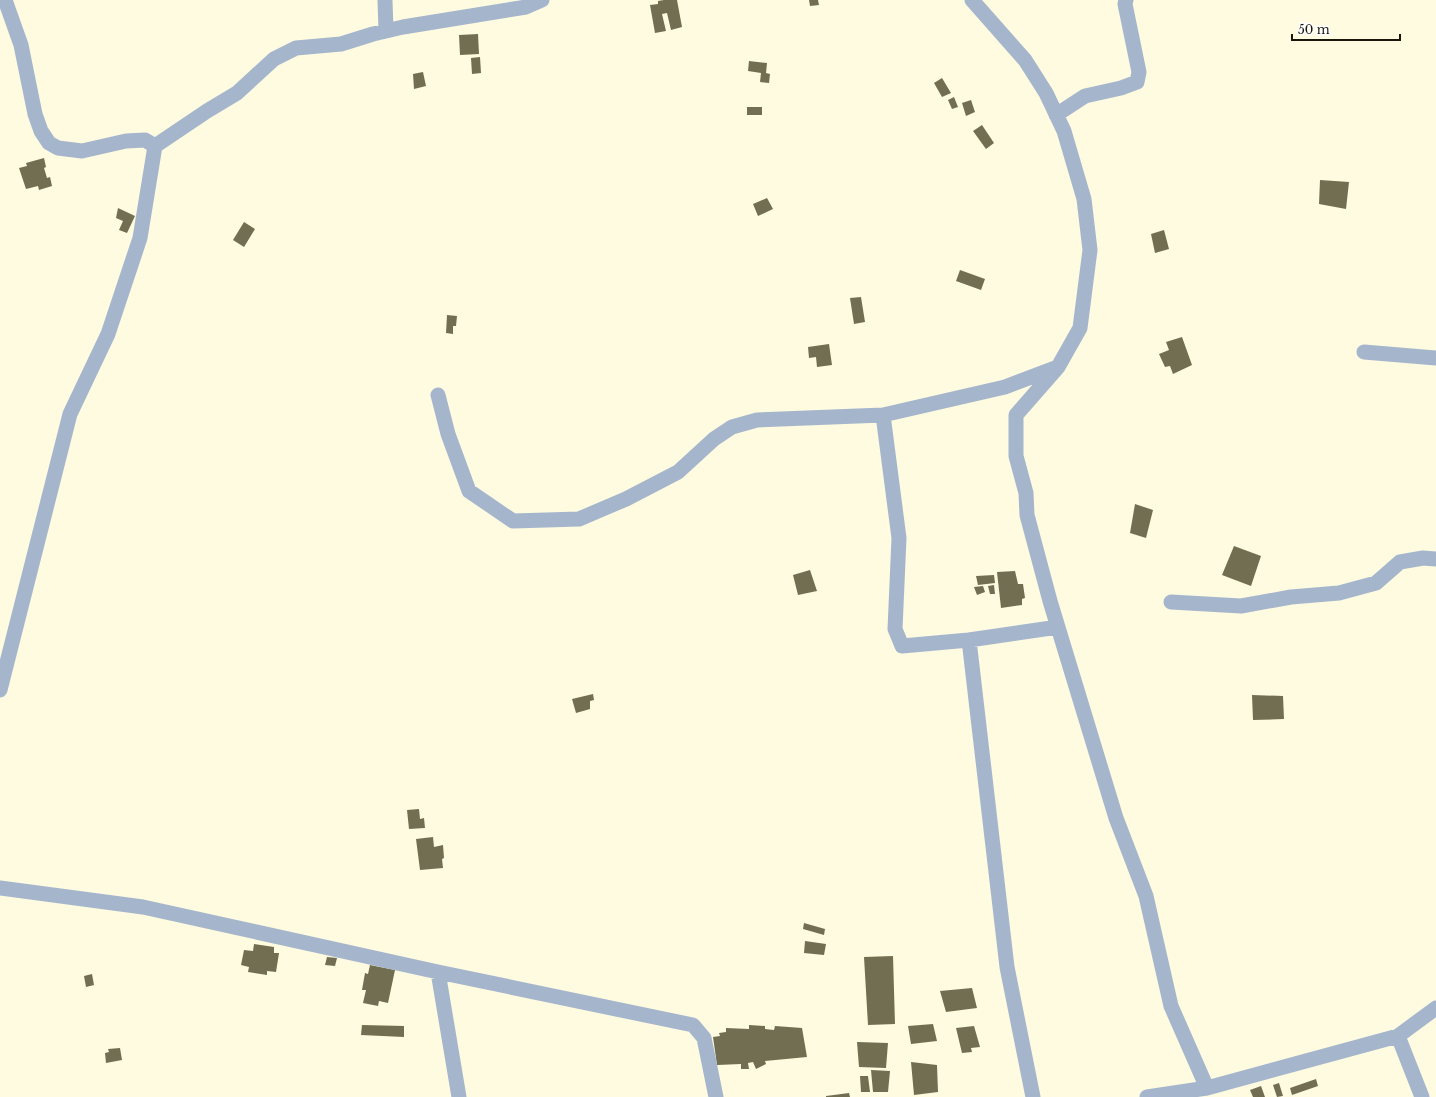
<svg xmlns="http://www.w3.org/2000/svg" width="1436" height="1097" font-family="'Libre Baskerville',serif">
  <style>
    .building { fill: #726e51 }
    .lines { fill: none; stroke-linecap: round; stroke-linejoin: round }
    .minor { stroke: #a5b6cc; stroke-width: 15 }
  </style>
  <rect width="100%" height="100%" fill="#fefbe1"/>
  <path class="building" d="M 664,0 L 677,0 L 682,27 L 671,30 L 667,13 L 662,14 L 666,31 L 655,33 L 650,5 L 658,4 L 658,1 Z
    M 809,0 L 818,0 L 819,5 L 810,6 Z
    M 478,34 L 479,54 L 460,55 L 459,35 Z
    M 480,57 L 481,73 L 472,74 L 471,58 Z
    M 749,61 L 767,63 L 766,73 L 770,74 L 769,83 L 760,82 L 761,73 L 748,71 Z
    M 423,72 L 426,86 L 414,89 L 413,74 Z
    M 942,78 L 951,93 L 942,97 L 934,83 Z
    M 954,97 L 958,107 L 952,109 L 948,100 Z
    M 971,100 L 975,112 L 966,116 L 962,103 Z
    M 747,107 L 762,107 L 762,115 L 747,115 Z
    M 982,125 L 994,143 L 986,149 L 973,131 Z
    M 44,158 L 46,167 L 44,168 L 47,178 L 50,177 L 52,186 L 39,190 L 38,186 L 26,189 L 19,168 L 27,166 L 26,163 Z
    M 1320,180 L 1349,182 L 1346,209 L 1319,204 Z
    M 767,198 L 773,209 L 758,216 L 753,204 Z
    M 118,208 L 135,216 L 127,233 L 119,230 L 123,221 L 116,218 Z
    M 244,222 L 255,229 L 244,247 L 233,240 Z
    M 1164,230 L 1169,249 L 1155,253 L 1151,234 Z
    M 960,270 L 985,279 L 981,290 L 956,281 Z
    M 861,297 L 865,322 L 854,324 L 850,298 Z
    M 447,315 L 457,316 L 456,326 L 453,326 L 453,334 L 446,333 Z
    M 1182,337 L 1192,365 L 1173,374 L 1170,366 L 1165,367 L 1159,354 L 1169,350 L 1166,342 Z
    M 829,344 L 832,365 L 817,367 L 816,357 L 809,358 L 808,347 Z
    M 1135,504 L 1153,510 L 1146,538 L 1130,533 Z
    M 1234,546 L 1261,556 L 1251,586 L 1222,575 Z
    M 810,570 L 817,591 L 798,595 L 793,575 Z
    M 1015,571 L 1018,584 L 1023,584 L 1025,598 L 1022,599 L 1022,605 L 1001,608 L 997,572 Z
    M 994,575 L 995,583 L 978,585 L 976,576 Z
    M 994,585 L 995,594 L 990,594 L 988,586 Z
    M 983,586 L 985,592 L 977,595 L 974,587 Z
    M 593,694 L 594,700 L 590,701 L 590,709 L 576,713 L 572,699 Z
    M 1252,695 L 1283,696 L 1284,719 L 1253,720 Z
    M 419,809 L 420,819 L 424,818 L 425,828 L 409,829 L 407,810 Z
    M 433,837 L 434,847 L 443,845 L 444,858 L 442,859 L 443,868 L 420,870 L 416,839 Z
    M 804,923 L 825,929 L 824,935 L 803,929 Z
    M 805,941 L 826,944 L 824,955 L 804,953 Z
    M 254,944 L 274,947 L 274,953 L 279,953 L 276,972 L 267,971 L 267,975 L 248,972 L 249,967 L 241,965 L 244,950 L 253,951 Z
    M 893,956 L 895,1024 L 868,1025 L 864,957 Z
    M 327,957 L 337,958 L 335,966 L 325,965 Z
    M 370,965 L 395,970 L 388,1003 L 379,1001 L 378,1006 L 363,1003 L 366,990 L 362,990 L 365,973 L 368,974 Z
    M 92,974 L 94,985 L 86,987 L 84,976 Z
    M 972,988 L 977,1008 L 946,1012 L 940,991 Z
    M 933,1024 L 937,1041 L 911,1044 L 908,1026 Z
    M 362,1025 L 404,1026 L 404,1037 L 361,1035 Z
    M 749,1025 L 765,1026 L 765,1029 L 774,1030 L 775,1026 L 802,1028 L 807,1057 L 765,1061 L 766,1064 L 756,1069 L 753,1062 L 748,1063 L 749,1069 L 741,1069 L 741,1064 L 717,1065 L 713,1037 L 720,1036 L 719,1033 L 726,1032 L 726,1028 L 749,1029 Z
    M 974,1026 L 980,1047 L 971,1048 L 972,1052 L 962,1053 L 956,1028 Z
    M 857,1042 L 888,1043 L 886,1068 L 859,1067 Z
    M 120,1048 L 122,1060 L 106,1063 L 105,1053 L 109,1052 L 108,1049 Z
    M 911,1062 L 937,1065 L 938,1092 L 914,1095 Z
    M 871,1070 L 890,1071 L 888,1092 L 873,1092 Z
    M 860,1076 L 868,1076 L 870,1092 L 861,1092 Z
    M 1316,1079 L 1318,1086 L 1292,1095 L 1290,1088 Z
    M 1279,1083 L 1283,1096 L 1277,1097 L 1273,1085 Z
    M 1261,1086 L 1265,1097 L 1253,1097 L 1250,1090 Z
    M 849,1093 L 850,1097 L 826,1097 L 826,1096 Z"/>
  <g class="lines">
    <path class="minor" d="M 385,0 L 386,31
      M 972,0 L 1025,60 L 1046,93 L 1064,131 L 1084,199 L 1090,250 L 1080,328 L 1058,367 L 1016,415 L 1016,456 L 1026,493 L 1027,515 L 1050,601 L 1116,818 L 1146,896 L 1171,1006 L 1207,1088
      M 1056,115 L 1085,96 L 1121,88 L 1137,82 L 1139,72 L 1125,4 L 1126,0
      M 155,146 L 207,111 L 237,93 L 274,59 L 296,48 L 341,44 L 373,34 L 403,27 L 526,7 L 542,0
      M 1364,352 L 1436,358
      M 438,395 L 448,434 L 469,491 L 513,521 L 579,519 L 626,499 L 678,472 L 714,439 L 732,427 L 757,420 L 883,415
      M 1171,602 L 1241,606 L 1291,597 L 1339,593 L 1376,583 L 1400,562 L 1423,558 L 1436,559
      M 969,640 L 1058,627
      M 0,690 L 70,414 L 108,334 L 140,238 L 155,146 L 145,140 L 126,141 L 82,151 L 58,148 L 49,143 L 41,131 L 35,114 L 21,45 L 5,0
      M 0,888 L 143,907 L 438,972 L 693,1025 L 704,1038 L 716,1097
      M 438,972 L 459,1097
      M 1398,1036 L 1422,1097
      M 1033,1097 L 1007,967 L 969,640 L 902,646 L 895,629 L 899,538 L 883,415 L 1005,387 L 1055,368
      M 1147,1097 L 1207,1088 L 1398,1036 L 1436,1008"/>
  </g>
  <path d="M1292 34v6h108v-6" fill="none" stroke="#18160b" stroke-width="2"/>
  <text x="1298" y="34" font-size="12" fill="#18160b" stroke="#ffffff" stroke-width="3" paint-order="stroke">50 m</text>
</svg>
